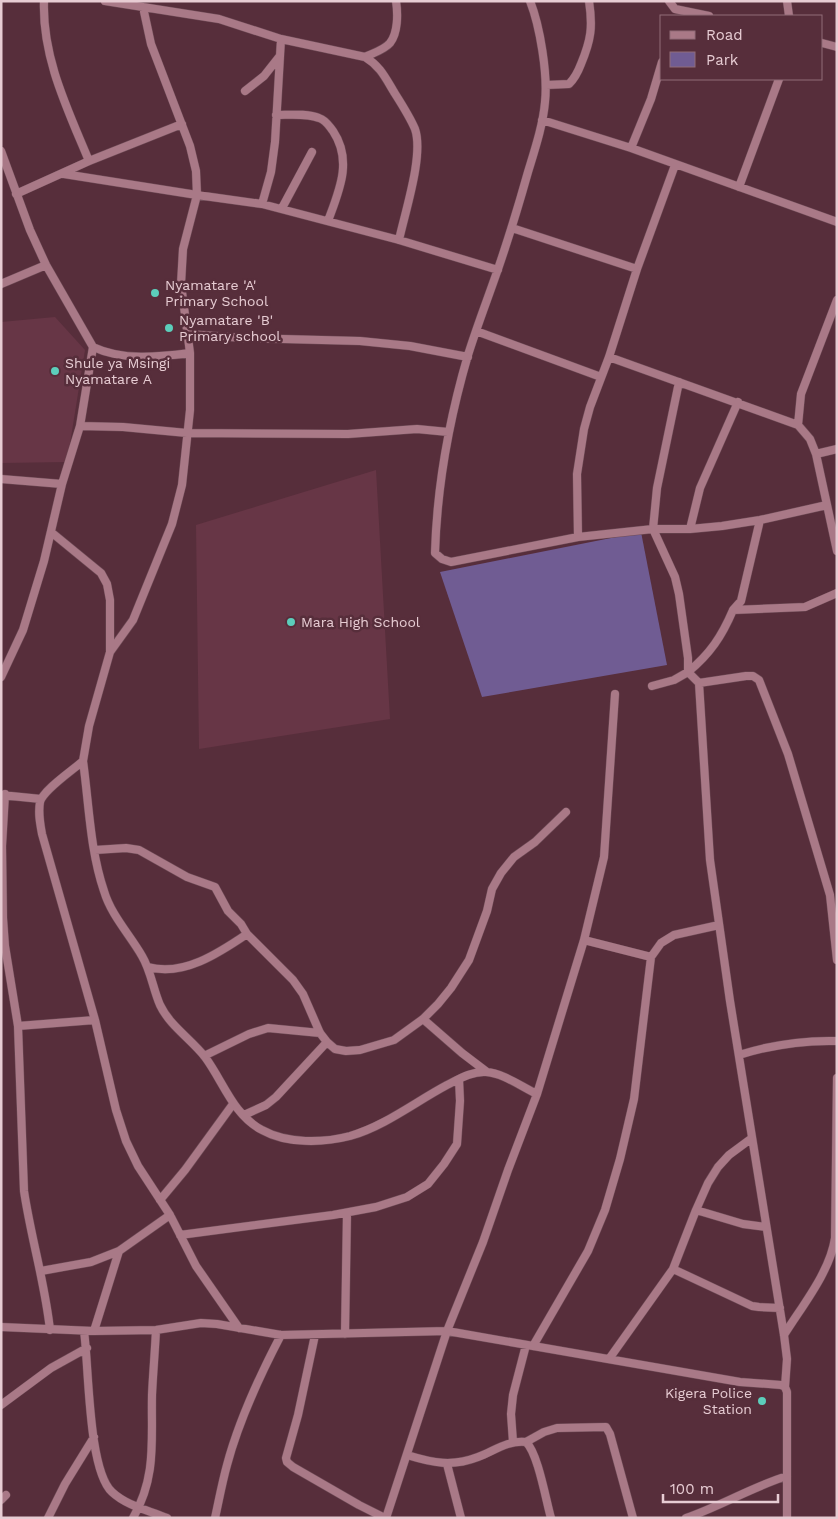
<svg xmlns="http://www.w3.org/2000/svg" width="838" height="1519" font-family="'Work Sans',sans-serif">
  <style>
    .built { fill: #673646 }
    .green { fill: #705c93 }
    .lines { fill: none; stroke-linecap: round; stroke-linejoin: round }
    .minor-casing { stroke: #6f4c57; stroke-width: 9 }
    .minor { stroke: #a97987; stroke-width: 8 }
    .poi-dot { fill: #5ccebb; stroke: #572e3b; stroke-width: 2 }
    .labels { text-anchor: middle; stroke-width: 5; stroke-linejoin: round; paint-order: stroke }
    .poi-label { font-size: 14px; fill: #e7ccd3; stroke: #572e3b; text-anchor: start }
  </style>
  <rect width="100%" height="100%" fill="#572e3b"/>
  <path class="built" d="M 55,317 L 85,350 L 67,462 L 1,463 L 1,322 Z
    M 376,470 L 390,719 L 199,749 L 196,525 Z"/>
  <path class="green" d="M 641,532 L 667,665 L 482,697 L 440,572 Z"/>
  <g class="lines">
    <g class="minor-casing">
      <path id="minor" d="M 44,1 C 42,58 68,110 89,161
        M 105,1 L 219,19 L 281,39 L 365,57 C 380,66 385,77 394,92 C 401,103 410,117 415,129 C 424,155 405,212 399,240
        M 530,1 C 540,26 548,75 545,102 C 543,125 535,149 528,172 C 519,204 509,237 498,269 C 488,298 477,326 468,355 C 449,420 437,485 435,553 L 442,559 L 451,562 L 578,537 L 653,529 L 690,529 L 722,526 L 760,520 L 827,505
        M 669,1 L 675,9 L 709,16
        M 787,1 L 789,16
        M 822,43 L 837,47
        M 365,57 C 373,53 384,50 390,43 C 398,33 398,14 396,1
        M 546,85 L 569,84 C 575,78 578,72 581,64 C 591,40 593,27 589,1
        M 245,91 L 264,76 L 279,57
        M 276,115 C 289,115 307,113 319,118 C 326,120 329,126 333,131 C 353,161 339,191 328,221
        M 542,120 L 631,148 L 837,222
        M 631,148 L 651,99 L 662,62
        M 1,151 L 30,230 L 46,265 L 93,347 C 123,361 158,357 190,353
        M 64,174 L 197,195 L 262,204 L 399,240 L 498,270
        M 739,187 L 779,79
        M 16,194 L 89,161 L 182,124
        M 262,204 L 271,172 L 275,142 L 281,39
        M 282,208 L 312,152
        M 512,228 L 637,269
        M 1,284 L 46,265
        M 476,331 L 601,377
        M 187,334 L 244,338 L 360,341 L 410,346 L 468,357
        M 609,357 L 798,425 L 810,439 L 816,454 L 837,551
        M 798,425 L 801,394 L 837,300
        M 80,426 L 123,427 L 187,433 L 348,434 L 417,429 L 448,432
        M 816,454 L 837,449
        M 1,479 L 62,484
        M 690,529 L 700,488 L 738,402
        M 51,532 L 101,573 L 107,584 L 110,600 L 110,652 L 89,726 L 83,761 C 73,770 43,790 40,802 C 38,813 40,823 42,834 L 95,1020 L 116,1110 L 126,1141 L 138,1166 L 170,1215 L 196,1266 L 239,1328
        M 578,537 L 577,474 L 584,429 L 590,407 L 609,357 L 637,269 L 675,165
        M 733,610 L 741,601 L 760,520
        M 110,652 L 133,620 L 172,524 L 182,485 L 190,410 L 190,353 L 181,284 L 183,249 L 197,195 L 196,171 L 190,146 L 151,44 L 143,7
        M 1,677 L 23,630 L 44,561 L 62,484 L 80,426 L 93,347
        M 699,683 L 746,676 L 753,676 L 759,680 L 788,754 L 830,895 L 837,960
        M 652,686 L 674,680 L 688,672 L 688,658 L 679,594 L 675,577 L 653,529 L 657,488 L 679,382
        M 83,761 C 89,804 90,850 104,891 C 111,915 130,935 142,956 C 151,971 153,989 160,1005 C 170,1026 191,1039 205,1057 C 223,1081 233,1115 262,1130 C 287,1144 323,1143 350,1136 C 385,1126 415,1102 447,1085 C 459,1079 472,1071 486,1072 C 503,1073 522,1087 537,1094
        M 5,794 L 2,846 L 3,918 L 5,946 L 18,1026 L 24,1191 C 31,1238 45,1283 50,1330
        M 1,795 L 41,799
        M 95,850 L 126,848 L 139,850 L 187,877 L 215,887 L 228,911 L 241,924 L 247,934 L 293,980 L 303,994 L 320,1033 L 327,1042 L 335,1049 L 346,1051 L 360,1050 L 394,1040 L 423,1019 L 438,1004 L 451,988 L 469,960 L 487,911 L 492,889 L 501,873 L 514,857 L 535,842 L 566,812
        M 584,940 L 651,957
        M 148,967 C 183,977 219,953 247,934
        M 423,1019 L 462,1053 L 487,1072
        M 18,1026 L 95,1020
        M 739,1055 C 771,1045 803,1040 837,1041
        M 204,1056 L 249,1034 L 268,1028 L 320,1033
        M 244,1115 L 266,1105 L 276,1097 L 327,1042
        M 160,1200 L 185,1170 L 233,1104
        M 696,1210 L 743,1224 L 766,1227
        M 180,1235 L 333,1215 L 376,1207 L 407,1197 L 428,1184 L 444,1164 L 457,1144 L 460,1101 L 459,1079
        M 673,1269 L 752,1306 L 759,1307 L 780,1308
        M 41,1271 L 91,1262 L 119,1251 L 170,1215
        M 1,1327 L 94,1331 L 156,1330 L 201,1323 L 217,1324 L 281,1335 L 447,1331 L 740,1382 L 781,1385 L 785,1387 L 787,1392 L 787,1518
        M 84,1331 C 89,1366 88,1470 112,1492 C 127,1506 148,1510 167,1518
        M 94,1331 L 119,1251
        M 345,1334 L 347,1213
        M 315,1335 L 298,1415 L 286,1458 L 287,1462 L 293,1467 L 359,1505 L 385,1518
        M 784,1335 C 802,1306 830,1272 835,1238 L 837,1078
        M 533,1346 L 588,1251 L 605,1210 L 620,1159 L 634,1099 L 651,957 L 661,943 L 674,935 L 719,925
        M 609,1359 L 673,1269 L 696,1210 L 708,1183 L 718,1167 L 729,1155 L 752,1138
        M 785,1387 L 787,1359 L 784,1335 L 730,1001 L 710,860 L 699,683 L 688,672 C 710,654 722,636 733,610 L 805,607 L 837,593
        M 1,1405 L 51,1368 L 87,1348
        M 513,1442 L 511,1414 L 513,1395 L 526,1345
        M 526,1442 L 544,1432 L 557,1428 L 606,1427 L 610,1434 L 633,1518
        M 407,1455 C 433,1463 452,1467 478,1457 C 494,1451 508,1440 526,1442 C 538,1453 546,1501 551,1518
        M 447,1464 L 461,1518
        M 1,1500 L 6,1495
        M 48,1518 L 65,1484 L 94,1437
        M 133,1518 C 157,1476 151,1440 152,1395 C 153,1373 155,1351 156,1330
        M 215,1518 C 219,1500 222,1483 227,1465 C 239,1420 259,1377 281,1335
        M 386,1518 L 447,1331 L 483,1242 L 508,1170 L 537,1094 L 584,940 L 604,857 L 615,694
        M 686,1518 C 721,1506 752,1487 787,1476"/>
    </g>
    <use href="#minor" class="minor"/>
  </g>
  <g class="poi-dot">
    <circle cx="155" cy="293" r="5"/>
    <circle cx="169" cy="328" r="5"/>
    <circle cx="55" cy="371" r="5"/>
    <circle cx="291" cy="622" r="5"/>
    <circle cx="762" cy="1401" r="5"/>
  </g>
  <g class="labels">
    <g class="poi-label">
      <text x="165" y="290">Nyamatare 'A'<tspan x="165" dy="16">Primary School</tspan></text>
      <text x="179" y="325">Nyamatare 'B'<tspan x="179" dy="16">Primary school</tspan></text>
      <text x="65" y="368">Shule ya Msingi<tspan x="65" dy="16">Nyamatare A</tspan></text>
      <text x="301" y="627">Mara High School</text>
      <text x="752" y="1398" text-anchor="end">Kigera Police<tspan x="752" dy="16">Station</tspan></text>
    </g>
  </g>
  <rect width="838" height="1519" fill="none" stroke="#e7ccd3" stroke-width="5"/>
  <rect x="660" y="15" width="162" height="65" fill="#572e3b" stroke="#916d78"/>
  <rect x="670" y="31" width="25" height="8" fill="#a97987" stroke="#916d78"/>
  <text x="706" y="40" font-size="15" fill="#e7ccd3">Road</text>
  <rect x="670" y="52" width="25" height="15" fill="#705c93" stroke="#916d78"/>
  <text x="706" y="65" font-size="15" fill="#e7ccd3">Park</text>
  <path d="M663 1494v8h115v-8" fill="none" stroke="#e7ccd3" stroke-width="2.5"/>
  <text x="670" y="1494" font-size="15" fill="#e7ccd3" stroke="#572e3b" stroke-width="4" paint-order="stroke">100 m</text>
</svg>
